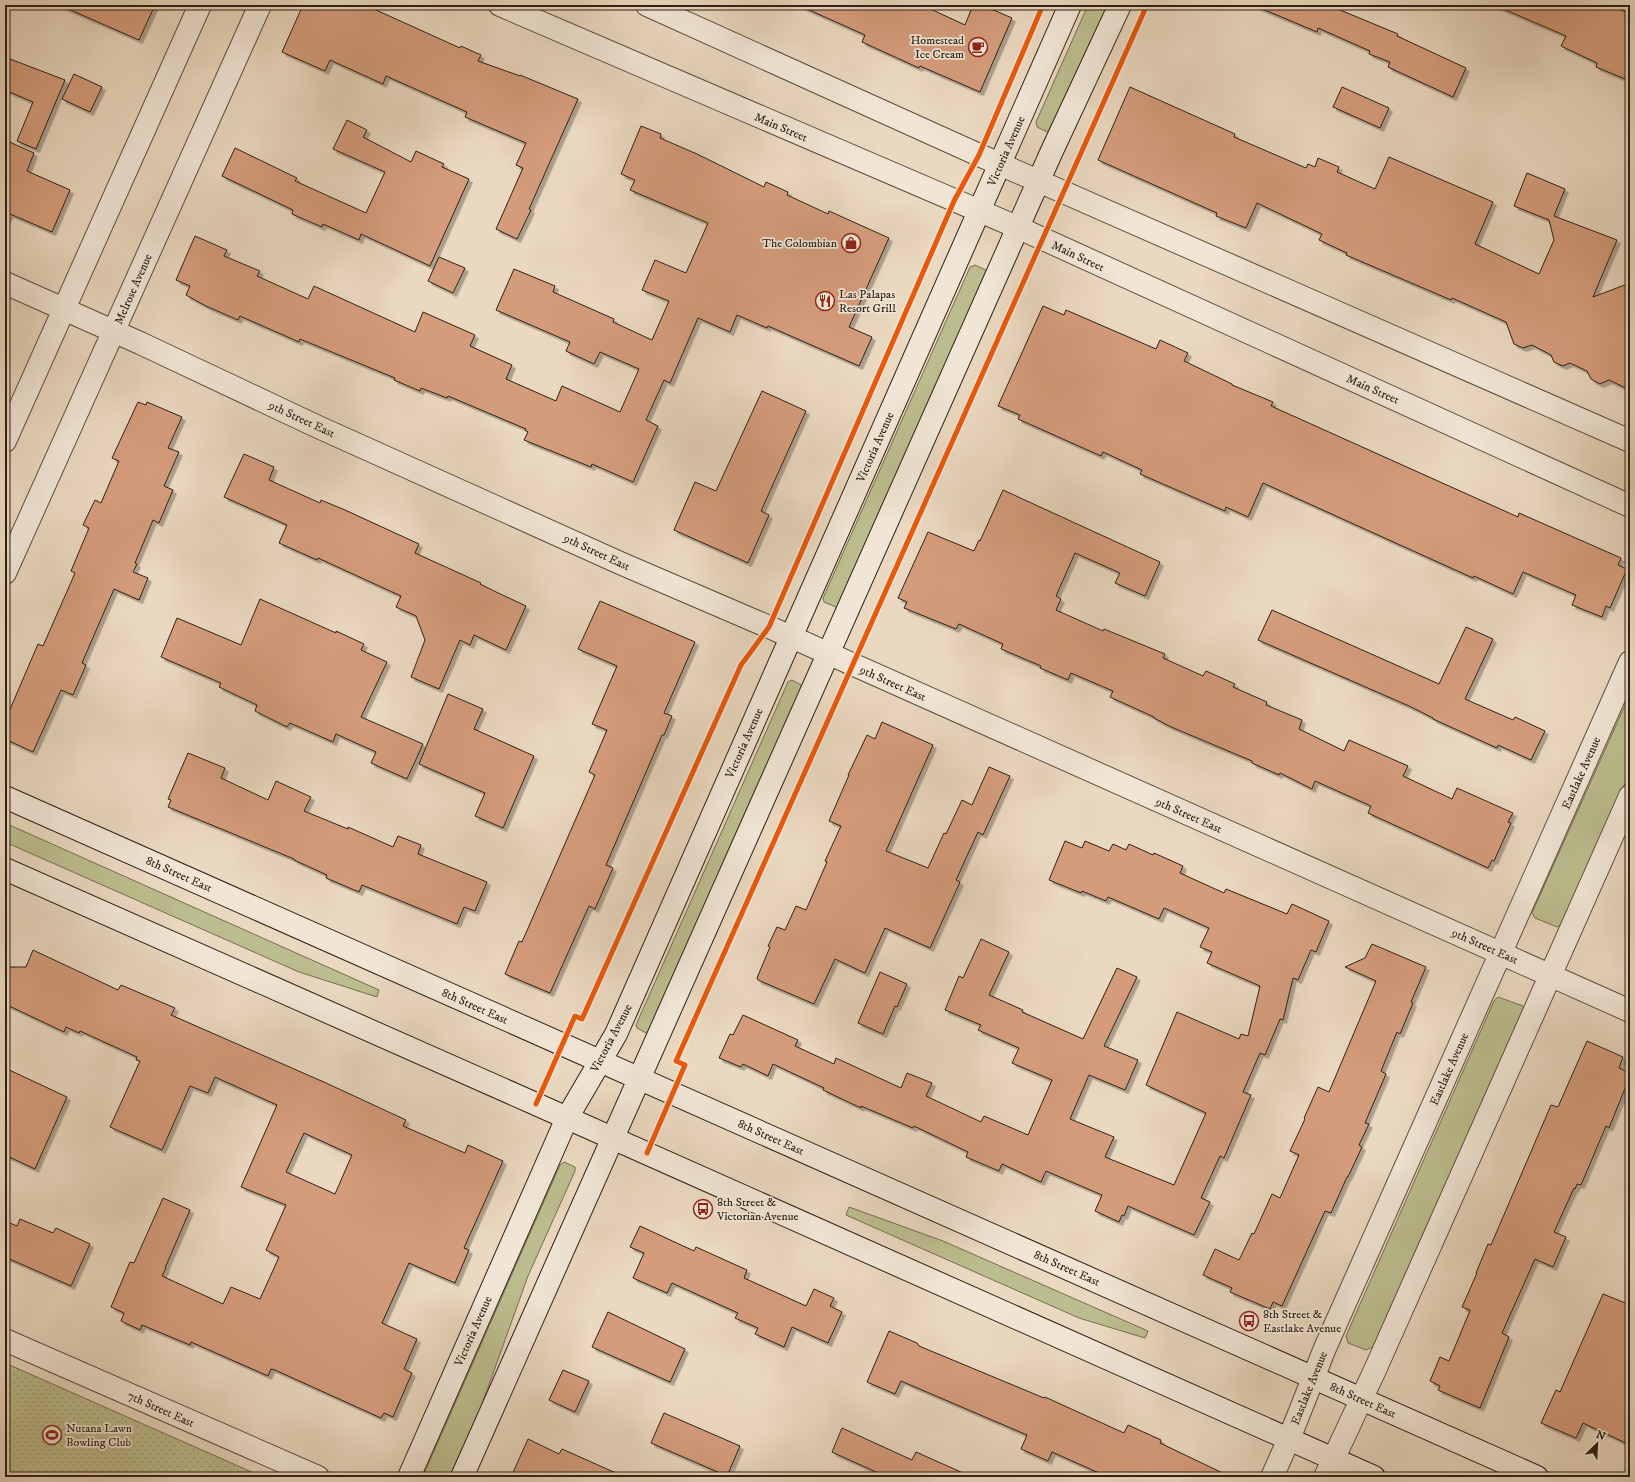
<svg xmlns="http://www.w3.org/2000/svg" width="1635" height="1482" font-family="'IM FELL DW Pica',serif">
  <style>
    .green { fill: #bcbd8e; stroke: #746e51 }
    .park { fill: url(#park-dots); stroke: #746e51 }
    .building { fill: #d59c7c; stroke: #2c2014; fill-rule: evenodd; filter: url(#shadow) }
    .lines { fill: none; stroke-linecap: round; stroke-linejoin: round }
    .street-casing { stroke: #5c4e3f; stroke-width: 24 }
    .secondary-casing { stroke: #2c2014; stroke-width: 24 }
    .street { stroke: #f1e6d6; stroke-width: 22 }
    .secondary { stroke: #f1e6d6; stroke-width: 22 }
    .cycleway-casing { stroke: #f1e6d6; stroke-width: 8 }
    .cycleway { stroke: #e8590c; stroke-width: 5 }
    .labels { text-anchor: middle; stroke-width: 3.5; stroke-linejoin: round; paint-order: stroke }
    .poi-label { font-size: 12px; fill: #2c2014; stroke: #f1e6d6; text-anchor: start }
    .street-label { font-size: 12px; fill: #2c2014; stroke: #f1e6d6 }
  </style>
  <defs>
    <pattern id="park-dots" width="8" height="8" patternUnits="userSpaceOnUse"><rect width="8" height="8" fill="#bcbd8e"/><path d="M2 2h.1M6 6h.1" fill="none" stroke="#a2a27a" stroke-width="1.8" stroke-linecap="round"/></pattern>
    <filter id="shadow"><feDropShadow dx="3.5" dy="3.5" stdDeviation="0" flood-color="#0004"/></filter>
  </defs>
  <rect width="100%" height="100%" fill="#ead8c0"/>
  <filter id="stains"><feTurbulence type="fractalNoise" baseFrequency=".005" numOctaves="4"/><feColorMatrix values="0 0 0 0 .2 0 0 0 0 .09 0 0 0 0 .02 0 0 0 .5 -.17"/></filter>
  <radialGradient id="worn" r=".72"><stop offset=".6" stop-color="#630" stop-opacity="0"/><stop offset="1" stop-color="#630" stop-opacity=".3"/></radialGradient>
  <path class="green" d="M 1088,5 L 1109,5 L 1050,132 L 1045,131 L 1037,127 L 1036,122 Z
    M 975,265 L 988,271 L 838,608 L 824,602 L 823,598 L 970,267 Z
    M 792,680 L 803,686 L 648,1034 L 637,1028 L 636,1025 L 788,682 Z
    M 1630,694 L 1630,772 L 1563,923 L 1557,927 L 1535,918 L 1532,913 Z
    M 5,823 L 379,990 L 377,997 L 299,972 L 5,842 Z
    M 1498,997 L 1523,1006 L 1523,1012 L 1375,1346 L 1366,1350 L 1348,1343 L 1346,1336 L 1494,1001 Z
    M 564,1162 L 575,1167 L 575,1171 L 528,1276 L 472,1432 L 454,1477 L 426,1477 L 424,1473 L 427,1467 L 560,1165 Z
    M 849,1207 L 943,1241 L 1148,1331 L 1145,1338 L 1079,1318 L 846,1215 Z"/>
  <path class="park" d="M 5,1363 L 263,1477 L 5,1477 Z"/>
  <path class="building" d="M 59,5 L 155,5 L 139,40 Z
    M 303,5 L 365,5 L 460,48 L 461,46 L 481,55 L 478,61 L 520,76 L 520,75 L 578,99 L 529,209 L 531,210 L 517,239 L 496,229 L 523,168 L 516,165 L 526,143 L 465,117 L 467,112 L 386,76 L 383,84 L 330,60 L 325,71 L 282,52 Z
    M 798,5 L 922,5 L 965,25 L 973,5 L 982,5 L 1012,18 L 980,92 L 920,66 L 919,68 L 862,42 L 865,35 Z
    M 1253,5 L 1328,5 L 1398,34 L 1397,36 L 1466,68 L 1453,97 L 1388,67 L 1390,62 L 1369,54 L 1370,51 L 1318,28 L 1317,32 Z
    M 1494,5 L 1610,5 L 1630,14 L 1630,67 L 1625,79 L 1596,67 L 1597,63 L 1561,46 L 1566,36 Z
    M 10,59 L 65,80 L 36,149 L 17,141 L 33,102 L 5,90 L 5,73 Z
    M 74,74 L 102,87 L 90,112 L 62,99 Z
    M 1130,87 L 1235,134 L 1234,137 L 1306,168 L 1308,164 L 1315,167 L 1318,158 L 1339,167 L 1337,172 L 1375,189 L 1389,157 L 1493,202 L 1475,244 L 1539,274 L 1554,240 L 1549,220 L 1514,206 L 1527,173 L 1565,189 L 1554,216 L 1617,240 L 1593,297 L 1630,283 L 1630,390 L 1609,380 L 1600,384 L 1591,379 L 1587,371 L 1570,363 L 1563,366 L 1554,362 L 1551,355 L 1532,345 L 1523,348 L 1514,344 L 1506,322 L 1452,298 L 1451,300 L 1346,255 L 1347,253 L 1319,240 L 1322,234 L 1257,203 L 1246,228 L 1216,216 L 1217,213 L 1098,160 Z
    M 1342,87 L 1389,108 L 1380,128 L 1333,107 Z
    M 347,120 L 367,130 L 363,137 L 411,162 L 416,151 L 444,164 L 442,167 L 469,179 L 430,266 L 361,234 L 359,240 L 323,224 L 322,227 L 292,214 L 293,210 L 222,176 L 235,148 L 297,178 L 295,181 L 366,213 L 385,172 L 333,149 Z
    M 641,126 L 661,134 L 660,138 L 697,154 L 764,187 L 766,182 L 788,192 L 787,195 L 828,214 L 829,211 L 889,238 L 849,327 L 872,337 L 859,366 L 768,326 L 767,328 L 737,315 L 730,332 L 698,318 L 670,383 L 664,380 L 646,420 L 658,426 L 633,482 L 592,464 L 591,467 L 524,440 L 528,432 L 525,430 L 526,429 L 448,396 L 447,398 L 421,388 L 420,391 L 394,380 L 395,378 L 300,339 L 299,342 L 240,316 L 238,320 L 206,306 L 186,295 L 190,286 L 176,280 L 195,236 L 227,250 L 224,256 L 260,271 L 257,276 L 308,299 L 314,286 L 415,332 L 423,312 L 475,335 L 470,346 L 512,365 L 506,379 L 556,401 L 562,386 L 620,412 L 639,369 L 600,352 L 594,364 L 566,351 L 570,342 L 496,310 L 514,269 L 555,286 L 553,292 L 614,319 L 613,322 L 652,340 L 669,301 L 642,290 L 655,260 L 686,273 L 708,223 L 630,190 L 635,180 L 621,174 Z
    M 5,140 L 34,153 L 27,171 L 70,190 L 52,232 L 10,214 L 5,223 Z
    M 439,257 L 465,268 L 453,293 L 428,281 Z
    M 1043,306 L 1064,315 L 1066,310 L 1156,349 L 1160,340 L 1188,353 L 1184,361 L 1232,384 L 1232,385 L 1273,402 L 1271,406 L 1518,517 L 1519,513 L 1621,558 L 1618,565 L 1627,569 L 1610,608 L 1606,606 L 1602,617 L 1572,605 L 1576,595 L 1523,572 L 1513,594 L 1474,576 L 1473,578 L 1263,483 L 1248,517 L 1226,507 L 1225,511 L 1140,474 L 1142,470 L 1103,452 L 1101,456 L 1018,419 L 1020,415 L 998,406 Z
    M 762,391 L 806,411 L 761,511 L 769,515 L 748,563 L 674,530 L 695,482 L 716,491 Z
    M 138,402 L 146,405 L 147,402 L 182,417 L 168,448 L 179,452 L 164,486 L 173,490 L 159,523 L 153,520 L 135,563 L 137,564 L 133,572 L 148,578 L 139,600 L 114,589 L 82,663 L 86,665 L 73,695 L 61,690 L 33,752 L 5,739 L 5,721 L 38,644 L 43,646 L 75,573 L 71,571 L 89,528 L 83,525 L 95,500 L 101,503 L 119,461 L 112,458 Z
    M 244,454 L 274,467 L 269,480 L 320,503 L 321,500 L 345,510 L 419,544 L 415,553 L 481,583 L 480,584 L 494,591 L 526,606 L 506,650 L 474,635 L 470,645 L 460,640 L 439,689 L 411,677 L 425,640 L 416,616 L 396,607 L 401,596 L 318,558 L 317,560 L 279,543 L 287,525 L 224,497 Z
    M 1003,490 L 1160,562 L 1145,596 L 1115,583 L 1120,573 L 1075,553 L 1056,596 L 1061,599 L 1056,610 L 1103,631 L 1104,629 L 1165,654 L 1163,658 L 1203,676 L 1206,671 L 1235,684 L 1233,687 L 1267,702 L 1266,705 L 1302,720 L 1299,729 L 1344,751 L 1349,740 L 1408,766 L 1403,776 L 1452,799 L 1457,788 L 1513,813 L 1508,822 L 1511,823 L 1494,861 L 1492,860 L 1488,868 L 1368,813 L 1371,806 L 1315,781 L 1312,789 L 1280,773 L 1279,775 L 1252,763 L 1252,761 L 1169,726 L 1154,718 L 1154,717 L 1110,697 L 1113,691 L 1071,673 L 1068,680 L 1040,668 L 1041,666 L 1001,649 L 1003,644 L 959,624 L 956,629 L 904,608 L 907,602 L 898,598 L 928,532 L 974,551 L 979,540 L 980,541 Z
    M 260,599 L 336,633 L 336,631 L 364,644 L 361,650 L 387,662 L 361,717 L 423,744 L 407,779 L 371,763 L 376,752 L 336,734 L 333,742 L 290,723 L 287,727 L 255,711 L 257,705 L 219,687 L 221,683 L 161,657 L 177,618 L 241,645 Z
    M 600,601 L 695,642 L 664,713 L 672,716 L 664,735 L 662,735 L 606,865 L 613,868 L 595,909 L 589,906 L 550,993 L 505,974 L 519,941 L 522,942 L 595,775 L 589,772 L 607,730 L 592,724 L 617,666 L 578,649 Z
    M 1272,610 L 1439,684 L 1466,627 L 1493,639 L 1465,699 L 1513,720 L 1515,717 L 1545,731 L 1531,760 L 1498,745 L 1497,748 L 1433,719 L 1433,718 L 1409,706 L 1258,640 Z
    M 448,694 L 483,709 L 474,729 L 534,756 L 503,828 L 475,816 L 485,793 L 419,764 Z
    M 882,722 L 933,745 L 886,851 L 928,868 L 944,833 L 946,834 L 962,800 L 972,805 L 989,767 L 1010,776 L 983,835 L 978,832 L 956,880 L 960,882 L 930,948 L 885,928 L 865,973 L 835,959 L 814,1004 L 758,980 L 757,978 L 770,947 L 768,946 L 777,927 L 785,930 L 796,906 L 806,910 L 827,862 L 825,861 L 841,826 L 829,821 L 849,775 L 848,775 L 867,735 L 875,739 Z
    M 188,753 L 225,768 L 221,778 L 268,800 L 276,781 L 311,797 L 304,811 L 348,829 L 348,827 L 393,847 L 398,836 L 421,845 L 418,854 L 487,882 L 475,911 L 464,907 L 457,924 L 362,885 L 359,892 L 326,878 L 327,875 L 294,860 L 294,859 L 168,807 L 171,800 L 168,799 Z
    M 1065,841 L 1082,848 L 1085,841 L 1109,851 L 1113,844 L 1126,850 L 1129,844 L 1153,855 L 1154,853 L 1183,866 L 1180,873 L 1224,893 L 1226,889 L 1287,914 L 1292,904 L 1329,921 L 1316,952 L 1311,950 L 1298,980 L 1293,978 L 1283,1020 L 1280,1019 L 1265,1055 L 1260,1053 L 1243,1092 L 1251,1095 L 1224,1158 L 1220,1156 L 1201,1198 L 1210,1202 L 1194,1235 L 1128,1206 L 1124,1216 L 1122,1215 L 1119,1222 L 1095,1211 L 1102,1195 L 1046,1171 L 1041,1182 L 1002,1164 L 999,1171 L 966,1157 L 968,1152 L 914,1126 L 913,1128 L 861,1106 L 861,1108 L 823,1090 L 824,1088 L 773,1064 L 768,1076 L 743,1064 L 741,1067 L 719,1058 L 730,1034 L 733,1035 L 743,1015 L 798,1040 L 795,1046 L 834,1064 L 836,1058 L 901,1088 L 907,1073 L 932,1083 L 926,1096 L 981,1122 L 984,1116 L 1028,1135 L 1052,1080 L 1012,1063 L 1019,1048 L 978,1030 L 981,1025 L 945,1010 L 959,976 L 963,978 L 981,939 L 1009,952 L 989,995 L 1023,1010 L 1022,1012 L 1083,1039 L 1117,968 L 1137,977 L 1104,1046 L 1138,1060 L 1125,1090 L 1089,1075 L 1070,1119 L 1114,1137 L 1105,1157 L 1174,1185 L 1206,1113 L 1146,1085 L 1177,1012 L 1239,1039 L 1241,1034 L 1248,1036 L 1260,986 L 1207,963 L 1212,952 L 1200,947 L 1209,928 L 1164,908 L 1159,919 L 1108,897 L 1106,901 L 1082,891 L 1081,893 L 1049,880 Z
    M 1372,944 L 1426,967 L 1411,1002 L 1413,1003 L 1400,1034 L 1397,1032 L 1381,1071 L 1386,1074 L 1365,1123 L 1369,1124 L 1359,1145 L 1362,1147 L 1348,1177 L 1347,1177 L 1331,1213 L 1325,1211 L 1282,1306 L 1273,1302 L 1270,1309 L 1230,1292 L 1232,1288 L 1203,1275 L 1215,1249 L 1239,1260 L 1252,1233 L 1254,1234 L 1272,1194 L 1280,1198 L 1299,1155 L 1290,1151 L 1305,1119 L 1304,1118 L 1318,1087 L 1329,1092 L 1376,981 L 1345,967 L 1365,958 Z
    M 33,950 L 118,990 L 121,985 L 175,1008 L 171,1015 L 326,1083 L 406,1120 L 403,1126 L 465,1153 L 468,1145 L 503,1161 L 464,1248 L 469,1250 L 455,1283 L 409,1263 L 382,1323 L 417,1339 L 404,1369 L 412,1373 L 393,1417 L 384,1413 L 381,1418 L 275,1370 L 271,1369 L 268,1376 L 191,1342 L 190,1345 L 142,1325 L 140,1330 L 121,1321 L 124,1313 L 111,1307 L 130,1262 L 134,1263 L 163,1198 L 190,1210 L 165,1268 L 166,1268 L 162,1276 L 223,1304 L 231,1287 L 260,1299 L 279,1257 L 266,1250 L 286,1205 L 241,1187 L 277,1105 L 215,1077 L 208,1093 L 190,1086 L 162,1150 L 110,1127 L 140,1061 L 136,1060 L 137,1057 L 80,1031 L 79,1033 L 66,1027 L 64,1032 L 5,1004 L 5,967 L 26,967 ZM 304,1133 L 352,1155 L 335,1194 L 286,1172 Z
    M 880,972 L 907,984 L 897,1007 L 895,1006 L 883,1034 L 858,1023 Z
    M 1587,1041 L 1623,1057 L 1619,1068 L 1630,1073 L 1630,1076 L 1609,1128 L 1606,1126 L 1581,1185 L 1577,1184 L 1575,1189 L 1574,1188 L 1554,1232 L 1566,1237 L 1553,1267 L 1535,1259 L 1502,1333 L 1509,1337 L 1480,1408 L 1438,1390 L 1440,1386 L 1430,1381 L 1440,1357 L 1449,1361 L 1469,1313 L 1470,1310 L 1462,1307 L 1477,1273 L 1476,1273 L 1488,1244 L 1491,1245 L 1551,1105 L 1558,1107 Z
    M 5,1068 L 67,1097 L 35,1169 L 5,1155 Z
    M 20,1219 L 53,1233 L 56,1228 L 90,1244 L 71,1286 L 5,1257 L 5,1221 L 17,1226 Z
    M 640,1226 L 694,1251 L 696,1247 L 747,1270 L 744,1278 L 806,1306 L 814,1289 L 834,1298 L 830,1306 L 842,1312 L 828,1343 L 792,1327 L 784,1347 L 755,1334 L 758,1328 L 735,1318 L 738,1313 L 672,1283 L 667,1293 L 633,1278 L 644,1253 L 630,1247 Z
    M 1603,1294 L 1630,1305 L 1630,1445 L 1583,1423 L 1576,1438 L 1541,1423 L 1556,1390 L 1560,1392 Z
    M 608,1312 L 685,1349 L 670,1382 L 592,1347 Z
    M 889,1331 L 917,1343 L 919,1346 L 1044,1398 L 1045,1397 L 1124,1433 L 1128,1425 L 1161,1440 L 1160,1443 L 1231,1477 L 1108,1477 L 1052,1452 L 1048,1461 L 1021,1449 L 1027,1435 L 901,1381 L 895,1394 L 867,1382 Z
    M 563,1370 L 589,1381 L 575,1412 L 549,1400 Z
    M 664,1413 L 740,1446 L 727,1476 L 651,1443 Z
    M 842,1428 L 912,1460 L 916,1452 L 972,1477 L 887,1477 L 832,1452 Z
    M 528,1439 L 559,1454 L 562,1449 L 625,1477 L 511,1477 Z"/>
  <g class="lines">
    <g class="street-casing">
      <path id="street" d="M 500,5 L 1019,228 L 1630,506
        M 647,5 L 979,155 L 1630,441
        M 5,283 L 140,343 L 316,426 L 620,563 L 769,627 L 1630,1011
        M 5,441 L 200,5
        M 5,573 L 260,5
        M 5,1340 L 318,1477
        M 1272,1477 L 1289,1439 L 1325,1348 L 1630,662
        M 1325,1477 L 1375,1370 L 1630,796"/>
    </g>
    <g class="secondary-casing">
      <path id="secondary" d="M 5,797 L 1537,1477
        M 5,869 L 529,1101 L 1374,1477
        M 409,1477 L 567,1118 L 616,1034 L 1070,5
        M 462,1477 L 1051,153 L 1120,5"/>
    </g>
    <use href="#street" class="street"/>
    <use href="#secondary" class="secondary"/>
    <g class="cycleway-casing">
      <path id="cycleway" d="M 536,1104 L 575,1016 L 582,1019 L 741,665 L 769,627 L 954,201 L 979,155 L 1043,5
        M 647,1153 L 685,1065 L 676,1061 L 1147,5"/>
    </g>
    <use href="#cycleway" class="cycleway"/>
  </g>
  <defs>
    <g id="cafe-ring" transform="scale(1)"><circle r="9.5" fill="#f1e6d6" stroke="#8f2418" stroke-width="1.5"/><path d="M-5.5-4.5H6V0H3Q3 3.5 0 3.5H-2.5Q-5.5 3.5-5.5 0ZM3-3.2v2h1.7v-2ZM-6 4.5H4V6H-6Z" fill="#8f2418"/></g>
    <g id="shop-ring" transform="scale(1)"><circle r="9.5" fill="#f1e6d6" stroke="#8f2418" stroke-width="1.5"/><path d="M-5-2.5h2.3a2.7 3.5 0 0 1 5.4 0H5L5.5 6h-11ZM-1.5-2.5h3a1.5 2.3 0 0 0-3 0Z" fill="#8f2418"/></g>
    <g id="restaurant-ring" transform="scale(1)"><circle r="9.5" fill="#f1e6d6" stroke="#8f2418" stroke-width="1.5"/><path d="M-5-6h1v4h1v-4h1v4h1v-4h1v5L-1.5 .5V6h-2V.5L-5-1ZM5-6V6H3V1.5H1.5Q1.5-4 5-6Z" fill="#8f2418"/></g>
    <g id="bus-ring" transform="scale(1)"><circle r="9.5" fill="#f1e6d6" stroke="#8f2418" stroke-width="1.5"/><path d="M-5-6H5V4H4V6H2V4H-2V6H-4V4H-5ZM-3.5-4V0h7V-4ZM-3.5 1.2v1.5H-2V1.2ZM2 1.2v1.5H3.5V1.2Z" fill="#8f2418"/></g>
    <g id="stadium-ring" transform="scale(1)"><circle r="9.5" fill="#f1e6d6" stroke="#8f2418" stroke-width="1.5"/><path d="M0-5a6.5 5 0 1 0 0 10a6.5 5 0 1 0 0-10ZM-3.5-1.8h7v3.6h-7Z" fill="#8f2418"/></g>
  </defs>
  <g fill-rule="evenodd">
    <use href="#cafe-ring" x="978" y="47"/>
    <use href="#shop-ring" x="851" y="243"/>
    <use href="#restaurant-ring" x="825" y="301"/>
    <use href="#bus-ring" x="703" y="1209"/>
    <use href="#bus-ring" x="1249" y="1321"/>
    <use href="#stadium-ring" x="52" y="1435"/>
  </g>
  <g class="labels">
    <g class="poi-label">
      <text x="964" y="44" text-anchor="end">Homestead<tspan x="964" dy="14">Ice Cream</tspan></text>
      <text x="837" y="247" text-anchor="end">The Colombian</text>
      <text x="839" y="298">Las Palapas<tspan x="839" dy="14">Resort Grill</tspan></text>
      <text x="717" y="1206">8th Street &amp;<tspan x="717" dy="14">Victorian Avenue</tspan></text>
      <text x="1263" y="1318">8th Street &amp;<tspan x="1263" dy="14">Eastlake Avenue</tspan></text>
      <text x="66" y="1432">Nutana Lawn<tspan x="66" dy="14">Bowling Club</tspan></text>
    </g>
    <g class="street-label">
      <text transform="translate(781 127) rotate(23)" y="4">Main Street</text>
      <text transform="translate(1006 151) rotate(-66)" y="4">Victoria Avenue</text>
      <text transform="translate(1078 256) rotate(25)" y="4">Main Street</text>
      <text transform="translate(133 289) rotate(-66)" y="4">Melrose Avenue</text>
      <text transform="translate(1373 389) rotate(24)" y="4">Main Street</text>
      <text transform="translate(302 419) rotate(25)" y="4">9th Street East</text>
      <text transform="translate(875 447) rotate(-66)" y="4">Victoria Avenue</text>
      <text transform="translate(597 552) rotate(25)" y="4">9th Street East</text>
      <text transform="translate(893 683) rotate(24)" y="4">9th Street East</text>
      <text transform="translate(744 743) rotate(-66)" y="4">Victoria Avenue</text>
      <text transform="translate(1581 773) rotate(-66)" y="4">Eastlake Avenue</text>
      <text transform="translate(1189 815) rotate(24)" y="4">9th Street East</text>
      <text transform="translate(179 874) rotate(24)" y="4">8th Street East</text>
      <text transform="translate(1485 946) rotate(24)" y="4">9th Street East</text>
      <text transform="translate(475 1006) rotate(24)" y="4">8th Street East</text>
      <text transform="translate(611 1038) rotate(-62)" y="4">Victoria Avenue</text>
      <text transform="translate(1449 1069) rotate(-66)" y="4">Eastlake Avenue</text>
      <text transform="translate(771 1137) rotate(24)" y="4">8th Street East</text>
      <text transform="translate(1067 1268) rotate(24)" y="4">8th Street East</text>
      <text transform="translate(473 1331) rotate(-66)" y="4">Victoria Avenue</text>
      <text transform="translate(1309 1388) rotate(-68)" y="4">Eastlake Avenue</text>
      <text transform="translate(1363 1400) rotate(24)" y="4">8th Street East</text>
      <text transform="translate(161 1409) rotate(24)" y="4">7th Street East</text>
    </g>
  </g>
  <rect width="1635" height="1482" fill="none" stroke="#ead8c0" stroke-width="20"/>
  <rect x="6" y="6" width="1623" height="1470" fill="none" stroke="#2c2014" stroke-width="2"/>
  <rect x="10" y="10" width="1615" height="1462" fill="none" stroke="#2c2014"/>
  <g transform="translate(1597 1444) rotate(24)" stroke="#f1e6d6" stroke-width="3" paint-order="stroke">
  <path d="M0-3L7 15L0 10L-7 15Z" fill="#2c2014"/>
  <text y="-6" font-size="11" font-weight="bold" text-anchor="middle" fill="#2c2014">N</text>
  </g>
  <rect width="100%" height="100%" filter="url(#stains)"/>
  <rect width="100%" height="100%" fill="url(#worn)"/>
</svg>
